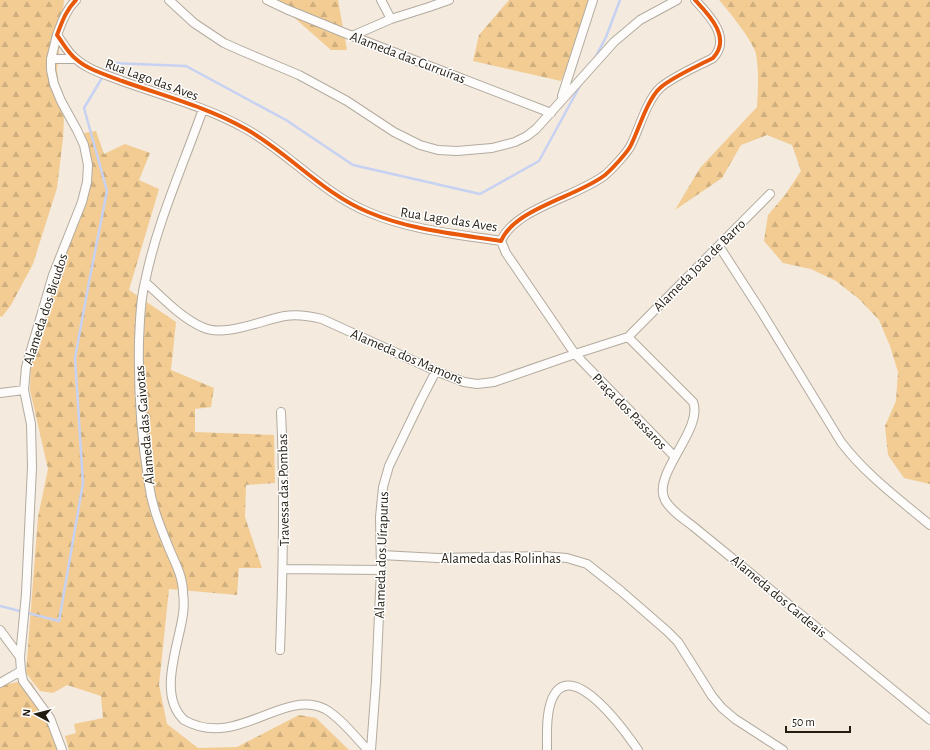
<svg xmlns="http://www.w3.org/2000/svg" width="930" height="750" font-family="'Alegreya Sans',sans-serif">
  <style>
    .forest { fill: url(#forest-firs) }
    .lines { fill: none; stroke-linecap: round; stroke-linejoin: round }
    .stream { stroke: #c7d2f3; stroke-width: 2.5 }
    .street-casing { stroke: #b3aba0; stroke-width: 10 }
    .street { stroke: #fdfcfa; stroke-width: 8 }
    .cycleway-casing { stroke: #fff; stroke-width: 6 }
    .cycleway { stroke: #e8590c; stroke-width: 4 }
    .labels { text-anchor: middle; stroke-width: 3; stroke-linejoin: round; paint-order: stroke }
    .street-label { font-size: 14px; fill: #231c11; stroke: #fff }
  </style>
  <defs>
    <pattern id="forest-firs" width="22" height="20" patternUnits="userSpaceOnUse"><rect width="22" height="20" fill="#f2cc93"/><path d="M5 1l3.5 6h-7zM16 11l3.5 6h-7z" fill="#cfaf7e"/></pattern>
  </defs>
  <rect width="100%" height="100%" fill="#f4eadd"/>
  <path class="forest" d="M 0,0 L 64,0 L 57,71 L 64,119 L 63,138 L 57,188 L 33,264 L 11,305 L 2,317 L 0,316 Z
    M 274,0 L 338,0 L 347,50 L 331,50 Z
    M 509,0 L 594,0 L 561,81 L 473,61 L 479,35 Z
    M 719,0 L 930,0 L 930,484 L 904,478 L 888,455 L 885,426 L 896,401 L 898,372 L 890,346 L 879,320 L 859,299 L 836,281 L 811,269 L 783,263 L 764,241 L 768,215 L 785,195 L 801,171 L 792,145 L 767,135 L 741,145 L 722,178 L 675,210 L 700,168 L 757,107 C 758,89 759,71 756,54 C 753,41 728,10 719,0 Z
    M 96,131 L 104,154 L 125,144 L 150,153 L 139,180 L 159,189 L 129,290 L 176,322 L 171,370 L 214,388 L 211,407 L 195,409 L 195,432 L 274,435 L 275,483 L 246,485 L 245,517 L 262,568 L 239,568 L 237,595 L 169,589 L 159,685 L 167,724 L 198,748 L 237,747 L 299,715 L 316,718 L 349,750 L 69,750 L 65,736 L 76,733 L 74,724 L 103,718 L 101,696 L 67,685 L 53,693 L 40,691 L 26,673 L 38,517 L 48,469 L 30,390 L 31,363 L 58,251 L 92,173 L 84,133 Z
    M 26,680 L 32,683 L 53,723 L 65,750 L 0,750 L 0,686 Z"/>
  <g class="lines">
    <path class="stream" d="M 595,58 L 606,37 L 620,0
      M 0,606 L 59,621 L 83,483 L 75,358 L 89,282 L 107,191 L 84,108 L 111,63 L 186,66 L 286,120 L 353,165 L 480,194 L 539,161 L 581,84"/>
    <g class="street-casing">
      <path id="street" d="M 76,0 C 66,10 62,22 57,35 C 63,43 68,53 76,59 C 88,70 107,75 122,81 C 164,96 207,107 246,129 C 289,153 322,193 368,212 C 410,230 456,234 501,241 C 515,208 577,197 605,175 C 611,170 628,152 631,145 C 639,129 647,100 660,88 C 672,77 698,66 713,58 C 732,38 709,15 695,0
        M 169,0 L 194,23 L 224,43 L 242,51 L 299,75 L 347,101 L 394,132 L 420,145 L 438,150 L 457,151 L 492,148 L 515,142 L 527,136 L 536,129 L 614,42 L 640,20 L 677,0
        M 267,0 L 286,9 L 352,36 L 551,113
        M 381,0 L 391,19
        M 352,36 L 391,19 L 429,7 L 449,0
        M 51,59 L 57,35
        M 562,96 L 593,0
        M 203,109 C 183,166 157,222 145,282 C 140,301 140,321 139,341 C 138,389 141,437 149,484 C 152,508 162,531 171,553 C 177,566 183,579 183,593 C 184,600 184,607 183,614 C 179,645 157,695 184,720 C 237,750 282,688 325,709 C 341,718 355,737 368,750
        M 501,241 L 506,253 L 575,354 L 674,456
        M 719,246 L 761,311 L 841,442 C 865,474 899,499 930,525
        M 145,282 C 162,297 180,317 202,327 C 224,338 262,320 285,316 C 298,314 310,316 322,319 L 436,371 L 464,382 L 477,384 L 494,382 L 575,354 L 628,337 L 770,194
        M 628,337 L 693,402 C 704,429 651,475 665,500 C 671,511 684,519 694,527 L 930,720
        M 0,393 L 24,390
        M 381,555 L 438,558 L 542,556 L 567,558 L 587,564 L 621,591 L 667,631 L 678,642 L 712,696 L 722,708 L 735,719 L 783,750
        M 283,569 L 381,570
        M 0,630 L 20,657
        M 280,650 C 283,570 285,491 281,412
        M 0,683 L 21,671
        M 62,750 L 50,718 L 23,681 L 21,671 L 20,657 L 26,594 L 32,467 L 31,424 L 24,390 L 26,367 L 53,275 L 82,202 L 87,182 L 88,165 L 84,145 L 77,130 L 61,101 L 54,84 L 51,70 L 51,59 L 75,59
        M 371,750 L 376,682 L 381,570 L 380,517 L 383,487 L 389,466 L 421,400 L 436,371
        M 547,750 C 547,733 546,714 552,699 C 571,654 627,734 638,750"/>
    </g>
    <use href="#street" class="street"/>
    <g class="cycleway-casing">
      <path id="cycleway" d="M 76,0 C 66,10 62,22 57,35 C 63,43 68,53 76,59 C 88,70 107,75 122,81 C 164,96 207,107 246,129 C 289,153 322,193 368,212 C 410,230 456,234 501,241 C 515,208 577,197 605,175 C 611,170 628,152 631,145 C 639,129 647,100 660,88 C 672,77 698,66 713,58 C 732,38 709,15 695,0"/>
    </g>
    <use href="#cycleway" class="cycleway"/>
  </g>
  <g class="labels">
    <g class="street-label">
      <text transform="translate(408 57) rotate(21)" y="5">Alameda das Curruíras</text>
      <text transform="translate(152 79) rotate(20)" y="5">Rua Lago das Aves</text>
      <text transform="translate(449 219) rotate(9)" y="5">Rua Lago das Aves</text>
      <text transform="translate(699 265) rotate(-45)" y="5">Alameda João de Barro</text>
      <text transform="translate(45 309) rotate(-72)" y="5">Alameda dos Bicudos</text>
      <text transform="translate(407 356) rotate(23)" y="5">Alameda dos Mamons</text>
      <text transform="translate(630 411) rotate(46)" y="5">Praça dos Passaros</text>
      <text transform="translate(144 425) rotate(-95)" y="5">Alameda das Gaivotas</text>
      <text transform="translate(283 490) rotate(-91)" y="5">Travessa das Pombas</text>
      <text transform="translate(381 555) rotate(-88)" y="5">Alameda dos Uírapurus</text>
      <text x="501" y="563">Alameda das Rolinhas</text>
      <text transform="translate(779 596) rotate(40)" y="5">Alameda dos Cardeais</text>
    </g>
  </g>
  <g transform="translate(36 714) rotate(277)" stroke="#ffffff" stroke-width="3" paint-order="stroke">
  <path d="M0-3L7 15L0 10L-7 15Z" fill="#231c11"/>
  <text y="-6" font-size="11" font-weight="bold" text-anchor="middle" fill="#231c11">N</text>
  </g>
  <path d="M786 726v6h64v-6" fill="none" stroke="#231c11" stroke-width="2"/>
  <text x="792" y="726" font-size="12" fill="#231c11" stroke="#ffffff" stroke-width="3" paint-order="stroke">50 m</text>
</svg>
